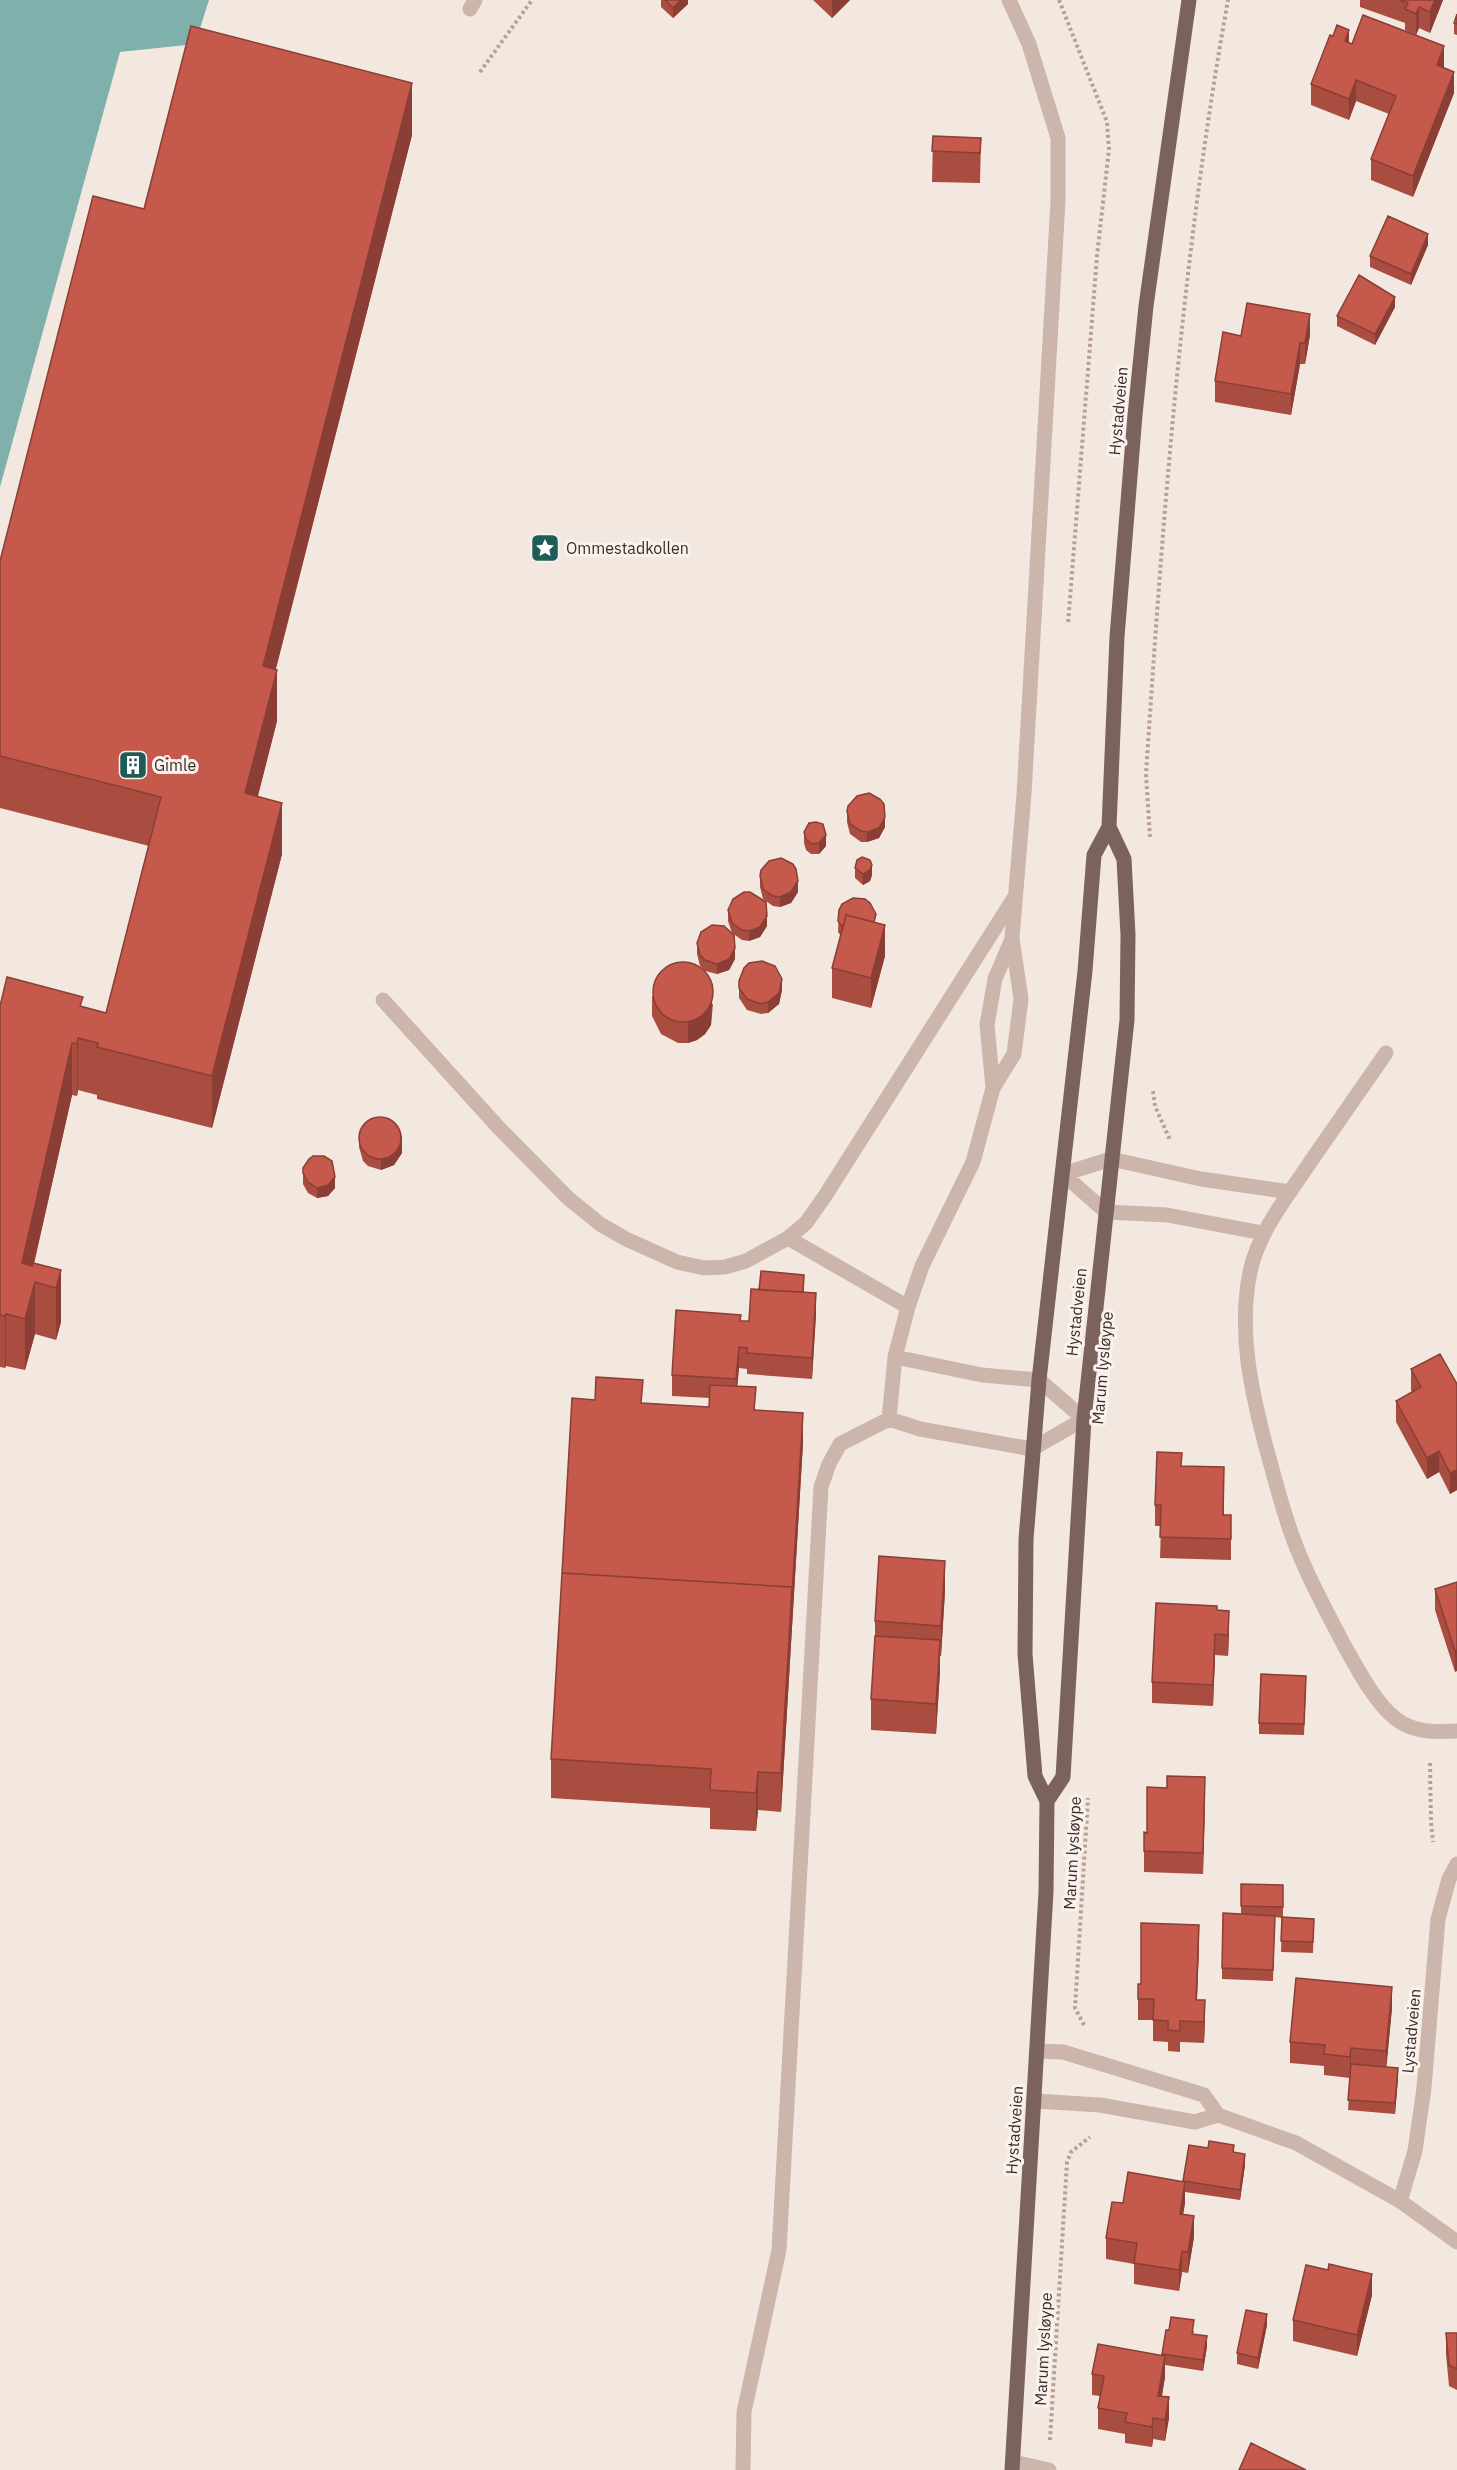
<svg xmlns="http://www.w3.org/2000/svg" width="1457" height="2470" font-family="'IBM Plex Sans',sans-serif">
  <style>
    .water { fill: #7fb0ac }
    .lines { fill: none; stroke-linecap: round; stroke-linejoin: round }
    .path { stroke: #b8a096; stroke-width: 4; stroke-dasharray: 3 3; stroke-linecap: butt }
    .minor { stroke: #ccb6ac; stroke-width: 15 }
    .major { stroke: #7b625c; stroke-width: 15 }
    .wall { fill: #a94d41 }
    .shaded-wall { fill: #8a3e35 }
    .building { fill: #c5594c; stroke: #8a3e35; stroke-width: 1.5 }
    .labels { text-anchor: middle; stroke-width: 6; stroke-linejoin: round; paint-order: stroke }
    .street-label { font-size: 16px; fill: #3a2d2b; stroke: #faf2ed }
    .poi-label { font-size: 16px; fill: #3a2d2b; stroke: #faf2ed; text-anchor: start }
  </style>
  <rect width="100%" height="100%" fill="#f3e8e0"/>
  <path class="water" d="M 0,0 L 209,0 L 195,44 L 120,52 L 0,487 Z"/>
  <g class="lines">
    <path class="path" d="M 1059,0 L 1107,122 L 1109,149 L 1097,256 L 1068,624
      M 480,72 L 532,0
      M 1150,837 L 1146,774 C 1163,515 1182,255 1228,0
      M 1153,1091 L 1155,1106 L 1170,1140
      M 1430,1763 L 1431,1822 L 1433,1842
      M 1084,2025 L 1075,2008 L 1088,1798
      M 1050,2440 L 1067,2162 L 1071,2152 L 1090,2137"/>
    <path class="minor" d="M 470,9 L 475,0
      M 383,1000 L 499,1128 L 568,1198 L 600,1224 L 626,1239 L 677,1262 L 704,1268 L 725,1267 L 746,1261 L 788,1238 L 806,1223 L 825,1196 L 1014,898
      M 1386,1053 C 1361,1089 1336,1125 1311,1161 C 1288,1196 1259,1230 1250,1272 C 1238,1331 1251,1390 1266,1447 C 1276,1482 1284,1518 1298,1551 C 1311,1584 1328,1614 1344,1645 C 1357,1668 1375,1703 1396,1719 C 1415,1733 1435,1732 1457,1731
      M 993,1088 L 987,1025 L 995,979 L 1012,939
      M 1063,1174 L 1111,1159 L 1201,1179 L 1290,1192
      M 1063,1174 L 1106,1212 L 1167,1215 L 1263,1233
      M 788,1238 L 908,1307
      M 889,1419 L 920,1429 L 1032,1449 L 1084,1419 L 1039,1380 L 982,1375 L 895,1357
      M 1037,2051 L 1063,2052 L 1204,2095 L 1218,2115 L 1296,2143 L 1400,2201 L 1457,2242
      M 1034,2101 L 1100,2105 L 1195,2122 L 1218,2115
      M 1400,2201 L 1415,2151 L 1424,2088 L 1438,1919 L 1449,1879 L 1457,1864
      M 1013,2462 L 1049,2470
      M 743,2470 L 744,2412 L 779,2250 L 821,1487 L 829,1464 L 840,1444 L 889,1419 L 895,1357 L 908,1307 L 922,1266 L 973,1162 L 993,1088 L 1014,1054 L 1021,999 L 1012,938 L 1024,794 L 1058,201 L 1058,138 L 1029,44 L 1009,0"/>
    <path class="major" d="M 1047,1801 L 1063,1777 L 1084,1419 L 1127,1020 L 1128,935 L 1124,859 L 1109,827
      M 1012,2470 L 1046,1892 L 1047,1801 L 1035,1776 L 1025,1654 L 1026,1539 L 1039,1380 L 1085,971 L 1094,855 L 1109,827 L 1117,637 L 1135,415 L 1146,306 L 1189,0"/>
  </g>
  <path class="wall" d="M 661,0 L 688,0 L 688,4 L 673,18 L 661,7 Z
    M 813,0 L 850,0 L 832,18 Z
    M 1360,0 L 1443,0 L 1430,33 L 1419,28 L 1416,35 L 1405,30 L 1405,23 L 1360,7 Z
    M 1457,14 L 1457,35 L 1454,34 L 1454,23 Z
    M 1333,36 L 1349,43 L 1444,68 L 1454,93 L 1413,197 L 1371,180 L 1371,159 L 1389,114 L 1356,101 L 1349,120 L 1311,105 L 1311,84 Z
    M 412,135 L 276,669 L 277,721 L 258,796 L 282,854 L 212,1128 L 97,1099 L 97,1095 L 78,1090 L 77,1096 L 72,1095 L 34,1264 L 61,1270 L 61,1322 L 56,1340 L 35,1334 L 25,1370 L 6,1366 L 5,1368 L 0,1367 L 0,1006 L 83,1007 L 106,1013 L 149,846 L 0,808 L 0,561 L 144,209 Z
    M 933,136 L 981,138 L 980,183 L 932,182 Z
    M 1428,245 L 1411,285 L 1370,267 L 1370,256 Z
    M 1395,307 L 1375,345 L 1337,326 L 1337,316 Z
    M 1310,335 L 1305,364 L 1300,364 L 1291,415 L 1215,402 L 1215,381 L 1241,336 Z
    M 847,811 L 885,827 L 879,838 L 867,842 L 861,842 L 850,834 L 847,822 Z
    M 804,832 L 826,846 L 819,854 L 811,854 L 806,850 L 804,843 Z
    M 855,868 L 872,875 L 870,881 L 863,885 L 855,878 Z
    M 760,876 L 798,892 L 791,903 L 780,907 L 773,906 L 763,899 L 760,887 Z
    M 728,910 L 767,926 L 760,937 L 749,941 L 742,940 L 732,933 L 735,959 L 729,970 L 717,974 L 705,971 L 700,966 L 697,954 L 697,943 L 732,933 L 728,921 Z
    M 839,910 L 876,923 L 885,956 L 871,1008 L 832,998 L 832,968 L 841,936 L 838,932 Z
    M 739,981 L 782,990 L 779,1004 L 768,1013 L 761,1014 L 747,1010 L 739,998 Z
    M 652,996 L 713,1004 L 711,1025 L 705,1034 L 697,1040 L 688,1043 L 678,1043 L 661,1034 L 652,1016 Z
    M 359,1137 L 402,1153 L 394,1165 L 381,1170 L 368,1166 L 363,1161 L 359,1147 Z
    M 303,1168 L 335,1188 L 328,1196 L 317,1198 L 308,1193 L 303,1184 Z
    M 804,1286 L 804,1293 L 816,1314 L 812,1379 L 747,1374 L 747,1369 L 739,1368 L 737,1386 L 756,1410 L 803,1443 L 781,1812 L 758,1810 L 756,1831 L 710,1829 L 710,1808 L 551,1798 L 551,1759 L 595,1400 L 709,1407 L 710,1398 L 672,1396 L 672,1375 L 741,1321 L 749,1321 L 759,1290 Z
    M 1411,1369 L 1457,1384 L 1457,1490 L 1450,1494 L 1439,1472 L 1427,1479 L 1396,1422 L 1396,1401 L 1412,1392 L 1411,1390 Z
    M 1182,1466 L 1224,1488 L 1224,1515 L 1231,1515 L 1231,1560 L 1160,1558 L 1161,1526 L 1155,1526 L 1155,1505 Z
    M 1457,1582 L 1455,1672 L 1435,1610 L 1435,1589 Z
    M 945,1591 L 941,1656 L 940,1656 L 940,1671 L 936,1734 L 871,1730 L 871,1699 L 875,1636 L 875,1621 Z
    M 1217,1610 L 1229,1632 L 1228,1656 L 1215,1655 L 1213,1706 L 1152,1703 L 1152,1682 Z
    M 1306,1687 L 1304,1735 L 1259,1734 L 1259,1723 Z
    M 1205,1798 L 1203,1874 L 1144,1872 L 1144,1851 L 1147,1833 Z
    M 1241,1884 L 1283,1885 L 1283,1917 L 1314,1919 L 1313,1953 L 1281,1952 L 1282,1918 L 1275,1917 L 1273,1981 L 1222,1979 L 1222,1968 L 1241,1914 Z
    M 1199,1946 L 1197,2000 L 1205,2021 L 1204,2043 L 1180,2042 L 1180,2052 L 1168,2051 L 1168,2042 L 1153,2041 L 1153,2020 L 1138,2020 L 1138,1984 L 1141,1984 Z
    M 1392,2008 L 1386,2067 L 1398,2078 L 1395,2114 L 1348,2110 L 1350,2078 L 1324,2075 L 1324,2066 L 1290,2063 L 1290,2042 Z
    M 1189,2145 L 1234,2152 L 1245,2165 L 1240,2200 L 1185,2192 L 1185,2203 L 1183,2214 L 1194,2237 L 1188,2273 L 1182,2272 L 1179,2291 L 1134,2284 L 1134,2264 L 1106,2259 L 1106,2238 L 1123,2203 L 1183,2182 Z
    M 1372,2295 L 1357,2356 L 1293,2341 L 1293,2320 Z
    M 1267,2325 L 1258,2369 L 1237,2364 L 1237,2353 Z
    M 1166,2330 L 1194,2331 L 1193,2334 L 1207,2346 L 1203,2371 L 1165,2365 L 1165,2377 L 1162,2396 L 1169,2418 L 1165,2441 L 1153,2439 L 1152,2447 L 1125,2443 L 1125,2434 L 1098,2429 L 1098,2408 L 1100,2396 L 1092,2395 L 1092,2374 L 1162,2356 Z
    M 1446,2333 L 1457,2333 L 1457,2390 L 1449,2386 L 1446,2354 Z"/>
  <path class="shaded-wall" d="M 681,0 L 688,0 L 688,4 L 673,18 L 673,8 Z
    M 832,0 L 850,0 L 832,18 Z
    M 1435,0 L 1443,0 L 1430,33 L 1430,12 Z
    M 1419,7 L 1419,28 L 1416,35 L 1416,14 Z
    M 1349,30 L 1349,51 L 1345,41 Z
    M 1444,46 L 1444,67 L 1437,86 L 1437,65 Z
    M 1454,72 L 1454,93 L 1413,197 L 1413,176 Z
    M 1356,80 L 1356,101 L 1349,120 L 1349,99 Z
    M 412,83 L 412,135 L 263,718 L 263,666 Z
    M 1428,234 L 1428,245 L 1411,285 L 1411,274 Z
    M 1395,297 L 1395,307 L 1375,345 L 1375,334 Z
    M 1310,314 L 1310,335 L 1305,364 L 1305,343 Z
    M 1300,343 L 1300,364 L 1291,415 L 1291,394 Z
    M 277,670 L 277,721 L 245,845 L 245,793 Z
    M 282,803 L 282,854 L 212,1128 L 212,1076 Z
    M 885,817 L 885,827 L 879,838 L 867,842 L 867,832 Z
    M 826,835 L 826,846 L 819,854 L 819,843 Z
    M 872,865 L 872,875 L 870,881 L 863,885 L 863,874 Z
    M 798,881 L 798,892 L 791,903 L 780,907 L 780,897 Z
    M 767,916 L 767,926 L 760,937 L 749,941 L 749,931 Z
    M 885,925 L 885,956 L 871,1008 L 871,978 Z
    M 735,948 L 735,959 L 729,970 L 717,974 L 717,964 Z
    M 782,979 L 782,990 L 779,1004 L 768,1013 L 768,1002 Z
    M 713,983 L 711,1025 L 705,1034 L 697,1040 L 688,1043 L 688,1022 Z
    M 78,1038 L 78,1090 L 77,1096 L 77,1044 Z
    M 72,1043 L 72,1095 L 22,1315 L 22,1263 Z
    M 402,1135 L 402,1153 L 394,1165 L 381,1170 L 381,1160 Z
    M 335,1177 L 335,1188 L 328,1196 L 317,1198 L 317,1188 Z
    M 61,1270 L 61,1322 L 56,1340 L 56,1288 Z
    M 35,1282 L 35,1334 L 25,1370 L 25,1319 Z
    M 816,1293 L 816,1314 L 812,1379 L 812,1358 Z
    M 6,1314 L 6,1366 L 5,1368 L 5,1316 Z
    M 739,1347 L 739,1368 L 736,1400 L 736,1379 Z
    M 803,1413 L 803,1443 L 781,1812 L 781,1773 Z
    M 1439,1451 L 1439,1472 L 1427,1479 L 1427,1458 Z
    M 1457,1470 L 1457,1490 L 1450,1494 L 1450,1473 Z
    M 945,1561 L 945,1591 L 941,1656 L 941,1626 Z
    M 1229,1611 L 1229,1632 L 1228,1656 L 1228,1635 Z
    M 1215,1634 L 1215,1655 L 1213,1706 L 1213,1685 Z
    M 940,1640 L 940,1671 L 936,1734 L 936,1704 Z
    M 1457,1650 L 1457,1671 L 1455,1672 L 1455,1651 Z
    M 758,1772 L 758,1810 L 756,1831 L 756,1793 Z
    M 1205,1777 L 1205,1798 L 1203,1874 L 1203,1853 Z
    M 1199,1925 L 1199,1946 L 1196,2021 L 1196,2000 Z
    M 1392,1987 L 1392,2008 L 1386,2072 L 1386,2051 Z
    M 1205,2000 L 1205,2021 L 1204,2043 L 1204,2022 Z
    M 1351,2048 L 1351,2068 L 1350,2078 L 1350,2057 Z
    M 1398,2068 L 1398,2078 L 1395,2114 L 1395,2103 Z
    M 1245,2154 L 1245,2165 L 1240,2200 L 1240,2190 Z
    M 1185,2182 L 1185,2203 L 1180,2234 L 1180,2214 Z
    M 1194,2216 L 1194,2237 L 1188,2273 L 1188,2252 Z
    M 1182,2251 L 1182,2272 L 1179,2291 L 1179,2270 Z
    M 1372,2274 L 1372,2295 L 1357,2356 L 1357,2335 Z
    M 1267,2314 L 1267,2325 L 1258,2369 L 1258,2358 Z
    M 1207,2336 L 1207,2346 L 1203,2371 L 1203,2360 Z
    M 1165,2356 L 1165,2377 L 1158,2417 L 1158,2396 Z
    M 1169,2397 L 1169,2418 L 1165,2441 L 1165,2420 Z
    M 1153,2418 L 1153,2439 L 1152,2447 L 1152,2427 Z"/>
  <path class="building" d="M 665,0 L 681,0 L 673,8 Z
    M 1399,0 L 1435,0 L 1430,12 L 1419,7 L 1416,14 L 1405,9 L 1408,3 Z
    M 1457,14 L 1457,24 L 1454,23 Z
    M 1363,15 L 1444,46 L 1437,65 L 1454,72 L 1413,176 L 1371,159 L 1396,96 L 1356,80 L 1349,99 L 1311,84 L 1330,35 L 1333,36 L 1337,25 L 1349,30 L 1345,41 L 1352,44 Z
    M 191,26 L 412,83 L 263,666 L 277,670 L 245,793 L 282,803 L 212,1076 L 97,1047 L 98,1043 L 78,1038 L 77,1044 L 72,1043 L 22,1263 L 32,1266 L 33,1263 L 61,1270 L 56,1288 L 35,1282 L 25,1319 L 6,1314 L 5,1316 L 0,1315 L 0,1006 L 7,977 L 83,997 L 80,1006 L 106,1013 L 161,797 L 0,756 L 0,561 L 93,196 L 144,209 Z
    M 933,136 L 981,138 L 980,153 L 932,151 Z
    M 1388,216 L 1428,234 L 1411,274 L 1370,256 Z
    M 1359,275 L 1395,297 L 1375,334 L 1337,316 Z
    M 1247,303 L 1310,314 L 1305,343 L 1300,343 L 1291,394 L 1215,381 L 1223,332 L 1241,336 Z
    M 869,793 L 880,799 L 884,804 L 885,817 L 879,828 L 867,832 L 861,831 L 850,824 L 847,811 L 848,806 L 857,796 Z
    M 816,822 L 823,824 L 826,835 L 819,843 L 811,844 L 806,839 L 804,832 L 809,823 Z
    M 862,857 L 870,860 L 872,865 L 870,870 L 863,874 L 855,868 L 857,860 Z
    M 781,858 L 793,864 L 796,869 L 798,881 L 791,892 L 780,897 L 773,896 L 763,889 L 760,876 L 761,870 L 769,861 Z
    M 744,892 L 750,892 L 766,902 L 767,916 L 760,927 L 749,931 L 742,930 L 732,923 L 728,910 L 733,899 Z
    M 853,898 L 865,899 L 870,903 L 876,914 L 874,922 L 846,915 L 843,928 L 838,921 L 839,910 L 842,904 Z
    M 846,915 L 885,925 L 871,978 L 832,968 Z
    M 712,925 L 724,926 L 734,935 L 735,948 L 729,959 L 717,964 L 705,960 L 700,955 L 697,943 L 701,932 Z
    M 762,961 L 775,966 L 782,979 L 779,993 L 768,1002 L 761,1004 L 747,999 L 739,988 L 739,981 L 744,968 L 749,963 Z
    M653 992a30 30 0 1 1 60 0a30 30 0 1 1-60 0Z
    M359 1138a21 21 0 1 1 42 0a21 21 0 1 1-42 0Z
    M 313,1156 L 324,1156 L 332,1161 L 335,1177 L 328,1185 L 317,1188 L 308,1182 L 303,1173 L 303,1168 L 309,1159 Z
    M 761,1271 L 804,1275 L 803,1292 L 759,1290 Z
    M 751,1289 L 816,1293 L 812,1358 L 747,1353 L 747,1348 L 739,1347 L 736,1379 L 672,1375 L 676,1310 L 741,1315 L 740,1321 L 749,1321 Z
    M 1440,1354 L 1457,1384 L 1457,1470 L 1450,1473 L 1439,1451 L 1427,1458 L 1396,1401 L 1421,1387 L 1411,1369 Z
    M 596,1377 L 643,1380 L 641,1403 L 709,1407 L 710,1385 L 756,1387 L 754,1410 L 803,1413 L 792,1595 L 792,1587 L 562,1573 L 572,1398 L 595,1400 Z
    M 1157,1452 L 1182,1453 L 1181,1466 L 1224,1467 L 1223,1515 L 1231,1515 L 1231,1539 L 1160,1537 L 1161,1505 L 1155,1505 Z
    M 879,1556 L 945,1561 L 941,1626 L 875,1621 Z
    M 562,1573 L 792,1587 L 781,1773 L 758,1772 L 756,1793 L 710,1790 L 711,1769 L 551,1759 Z
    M 1457,1582 L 1457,1650 L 1455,1651 L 1435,1589 Z
    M 1156,1603 L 1217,1606 L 1217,1610 L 1229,1611 L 1228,1635 L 1215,1634 L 1213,1685 L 1152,1682 Z
    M 875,1636 L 940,1640 L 936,1704 L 871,1699 Z
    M 1261,1674 L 1306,1676 L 1304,1724 L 1259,1723 Z
    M 1167,1776 L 1205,1777 L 1203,1853 L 1144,1851 L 1144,1832 L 1147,1833 L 1147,1787 L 1167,1788 Z
    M 1241,1884 L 1283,1885 L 1283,1907 L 1241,1906 Z
    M 1223,1913 L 1275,1916 L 1273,1970 L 1222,1968 Z
    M 1282,1917 L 1314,1919 L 1313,1942 L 1281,1941 Z
    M 1141,1923 L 1199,1925 L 1196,2000 L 1205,2000 L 1204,2022 L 1180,2021 L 1180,2031 L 1168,2030 L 1168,2021 L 1153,2020 L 1154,1999 L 1138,1999 L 1138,1984 L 1141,1984 Z
    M 1296,1978 L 1392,1987 L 1386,2051 L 1351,2048 L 1350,2057 L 1324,2054 L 1325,2045 L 1290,2042 Z
    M 1351,2064 L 1398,2068 L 1395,2103 L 1348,2100 Z
    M 1209,2141 L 1234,2145 L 1233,2152 L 1245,2154 L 1240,2190 L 1183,2181 L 1189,2145 L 1208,2148 Z
    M 1128,2172 L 1185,2182 L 1180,2214 L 1194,2216 L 1188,2252 L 1182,2251 L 1179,2270 L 1134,2263 L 1137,2243 L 1106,2238 L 1112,2202 L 1123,2203 Z
    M 1329,2264 L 1372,2274 L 1357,2335 L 1293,2320 L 1306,2265 L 1328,2270 Z
    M 1246,2310 L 1267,2314 L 1258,2358 L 1237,2353 Z
    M 1171,2317 L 1194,2320 L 1192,2334 L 1207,2336 L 1203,2360 L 1162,2354 L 1166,2330 L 1169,2330 Z
    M 1446,2333 L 1457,2333 L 1457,2369 L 1449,2365 Z
    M 1098,2344 L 1165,2356 L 1158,2396 L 1169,2397 L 1165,2420 L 1153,2418 L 1152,2427 L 1125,2422 L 1127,2413 L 1098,2408 L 1104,2376 L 1092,2374 Z
    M 1251,2443 L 1306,2470 L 1239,2470 Z"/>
  <defs>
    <g id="sight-square" transform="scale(1.5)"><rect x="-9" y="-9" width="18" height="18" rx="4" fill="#205c57" stroke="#faf2ed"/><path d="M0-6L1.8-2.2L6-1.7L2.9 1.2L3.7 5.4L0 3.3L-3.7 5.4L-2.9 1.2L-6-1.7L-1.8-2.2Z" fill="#fff"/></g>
    <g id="building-square" transform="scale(1.5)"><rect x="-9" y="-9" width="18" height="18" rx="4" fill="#205c57" stroke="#faf2ed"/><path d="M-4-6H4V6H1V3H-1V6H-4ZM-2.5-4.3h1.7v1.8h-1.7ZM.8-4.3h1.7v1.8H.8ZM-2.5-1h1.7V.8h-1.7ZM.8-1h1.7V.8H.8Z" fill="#fff"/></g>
  </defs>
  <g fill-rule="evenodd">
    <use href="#sight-square" x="545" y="548"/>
    <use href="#building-square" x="133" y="765"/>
  </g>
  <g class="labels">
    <g class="street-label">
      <text transform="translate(1118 411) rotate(-85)" y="6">Hystadveien</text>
      <text transform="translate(1076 1312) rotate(-84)" y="6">Hystadveien</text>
      <text transform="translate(1102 1368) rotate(-85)" y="6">Marum lysløype</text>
      <text transform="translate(1072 1853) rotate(-87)" y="6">Marum lysløype</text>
      <text transform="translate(1411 2031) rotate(-85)" y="6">Lystadveien</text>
      <text transform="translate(1014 2130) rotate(-86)" y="6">Hystadveien</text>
      <text transform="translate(1043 2349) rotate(-87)" y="6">Marum lysløype</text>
    </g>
    <g class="poi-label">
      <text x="566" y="554">Ommestadkollen</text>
      <text x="154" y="771">Gimle</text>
    </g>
  </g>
</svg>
